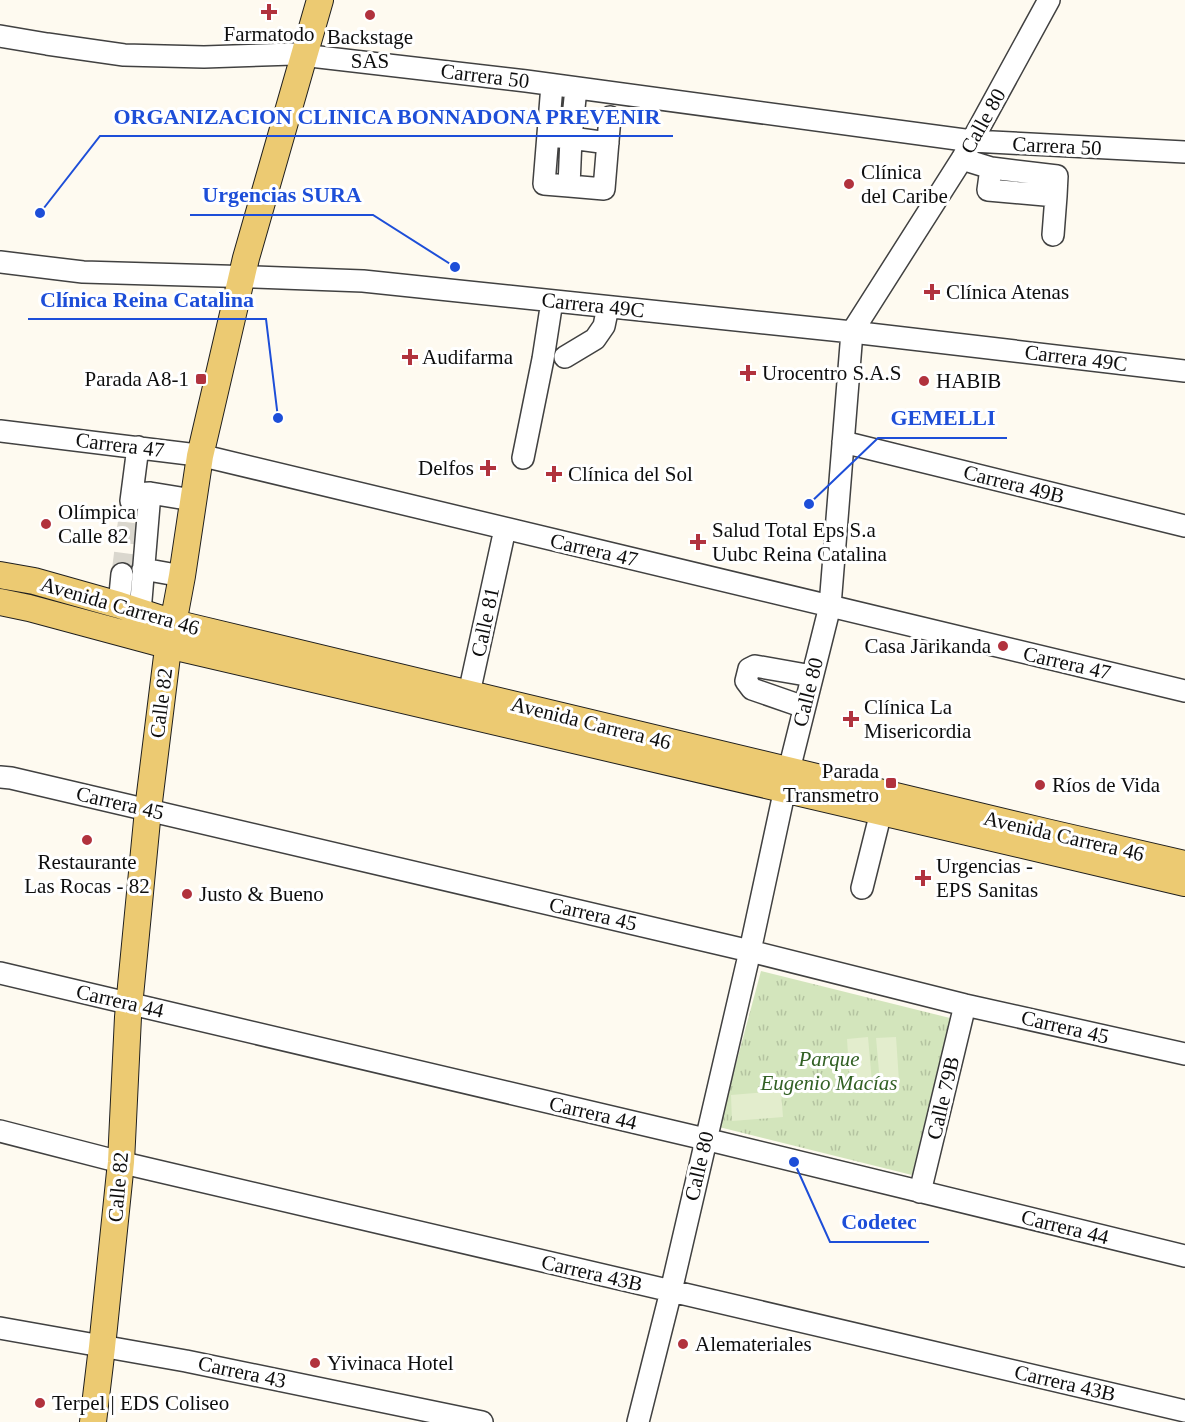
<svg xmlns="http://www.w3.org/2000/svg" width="1185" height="1422" font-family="'Times New Roman',serif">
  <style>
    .park { fill: url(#park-tufts) }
    .pitch { fill: #e3edcd }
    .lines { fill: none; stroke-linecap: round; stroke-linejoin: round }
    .minor-tunnel { stroke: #dad7ce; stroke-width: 21; stroke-dasharray: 21 10; stroke-linecap: butt }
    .minor-casing { stroke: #414141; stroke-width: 24 }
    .major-casing { stroke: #1f1f1f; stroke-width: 28 }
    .minor { stroke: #fff; stroke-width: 21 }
    .major { stroke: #ecca72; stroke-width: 26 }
    .poi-dot { fill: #b1323d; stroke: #fff; stroke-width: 2 }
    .labels { text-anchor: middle; stroke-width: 6; stroke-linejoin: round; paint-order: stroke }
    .poi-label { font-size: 21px; fill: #0e0e0e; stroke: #fff; text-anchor: start }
    .street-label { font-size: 21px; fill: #0e0e0e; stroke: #fff }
    .park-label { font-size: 21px; font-style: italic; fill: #326024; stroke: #fff }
    .leader { fill: none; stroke: #1d4ed8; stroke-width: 2 }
    .callout-dot { fill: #1d4ed8; stroke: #fff; stroke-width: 2 }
    .callout-label { font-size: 22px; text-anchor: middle; font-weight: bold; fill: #1d4ed8; stroke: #fff; stroke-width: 6; stroke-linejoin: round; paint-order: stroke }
  </style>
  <defs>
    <pattern id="park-tufts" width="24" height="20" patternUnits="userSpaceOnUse" patternTransform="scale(1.5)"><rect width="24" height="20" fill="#d3e5bc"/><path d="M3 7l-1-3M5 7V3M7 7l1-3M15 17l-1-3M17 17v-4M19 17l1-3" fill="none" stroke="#b4c3a0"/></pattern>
  </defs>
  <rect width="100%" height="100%" fill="#fefaf0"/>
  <path class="park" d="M 761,971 L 950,1018 L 912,1175 L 719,1127 Z"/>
  <path class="pitch" d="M 868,1037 L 872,1083 L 850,1085 L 847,1039 Z
    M 896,1037 L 899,1081 L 880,1083 L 876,1038 Z
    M 781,1091 L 783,1117 L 732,1121 L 731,1095 Z"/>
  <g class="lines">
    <path class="minor-tunnel" d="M 122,574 L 131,501"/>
    <g class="minor-casing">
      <path id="minor" d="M 0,36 L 47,44 L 124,55 L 204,57 L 293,54 L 526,81 L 972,141 L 1185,152
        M 552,85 L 544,184 L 569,186
        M 559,137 L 571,138 L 576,88
        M 608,143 L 571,138 L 569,186 L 604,189 L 610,117
        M 962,159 L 991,168 L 1057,176 L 1056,196 L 988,190 L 991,168
        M 1053,235 L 1056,196
        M 0,262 L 83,272 L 255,277 L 363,281 L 852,332 L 1185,371
        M 565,357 L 595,339 L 604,326 L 608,307
        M 0,431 L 189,454 L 212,458 L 1185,691
        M 843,442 L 1185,526
        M 523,458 L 543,359 L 552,301
        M 132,494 L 150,493 L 193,500
        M 131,501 L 138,447
        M 143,569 L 182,576
        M 119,605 L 122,574
        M 140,612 L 150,493
        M 466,707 L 505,529
        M 804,707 L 752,689 L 746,681 L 749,669 L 755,666 L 812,676
        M 0,777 L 11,778 L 750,951 L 965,1005 L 1185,1054
        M 862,888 L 881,812
        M 0,973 L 705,1139 L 1185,1256
        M 0,1131 L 132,1165 L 1185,1411
        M 920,1192 L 965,1005
        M 0,1328 L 186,1361 L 482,1422
        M 638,1422 L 671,1291 L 750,951 L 789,770 L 830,606 L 852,332 L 962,159 L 1049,0"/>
    </g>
    <g class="major-casing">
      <path id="major" d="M 0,575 L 34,581 L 119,605 L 174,623 L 1046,832 L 1185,864
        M 0,602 L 29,608 L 159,643 L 1185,883
        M 93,1422 L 102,1347 L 121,1162 L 128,1017 L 148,810 L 167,656 L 182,576 L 200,456 L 246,258 L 320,0"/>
    </g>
    <use href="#minor" class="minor"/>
    <use href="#major" class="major"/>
  </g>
  <g class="poi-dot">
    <path d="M266 3h6v6h6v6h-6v6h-6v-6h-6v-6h6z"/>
    <circle cx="370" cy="15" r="6"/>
    <circle cx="849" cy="184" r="6"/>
    <path d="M929 283h6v6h6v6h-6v6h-6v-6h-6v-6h6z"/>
    <path d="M407 348h6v6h6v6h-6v6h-6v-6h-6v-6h6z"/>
    <path d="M745 364h6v6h6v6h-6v6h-6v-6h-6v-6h6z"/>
    <rect x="195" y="373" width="12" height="12" rx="3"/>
    <circle cx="924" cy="381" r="6"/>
    <path d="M485 459h6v6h6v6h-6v6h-6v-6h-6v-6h6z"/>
    <path d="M551 465h6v6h6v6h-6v6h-6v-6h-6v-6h6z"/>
    <circle cx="46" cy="524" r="6"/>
    <path d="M695 533h6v6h6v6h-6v6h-6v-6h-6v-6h6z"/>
    <circle cx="1003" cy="646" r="6"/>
    <path d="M848 710h6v6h6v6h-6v6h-6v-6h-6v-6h6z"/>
    <rect x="885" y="777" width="12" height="12" rx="3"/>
    <circle cx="1040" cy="785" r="6"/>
    <circle cx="87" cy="840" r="6"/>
    <path d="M920 869h6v6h6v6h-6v6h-6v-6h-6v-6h6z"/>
    <circle cx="187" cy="894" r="6"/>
    <circle cx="683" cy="1344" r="6"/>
    <circle cx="315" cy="1363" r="6"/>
    <circle cx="40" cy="1403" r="6"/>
  </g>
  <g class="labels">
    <g class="poi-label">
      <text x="269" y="41" text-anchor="middle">Farmatodo</text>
      <text x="370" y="44" text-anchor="middle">Backstage<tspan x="370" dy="24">SAS</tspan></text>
      <text x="861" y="179">Clínica<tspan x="861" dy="24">del Caribe</tspan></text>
      <text x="946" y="299">Clínica Atenas</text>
      <text x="422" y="364">Audifarma</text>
      <text x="762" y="380">Urocentro S.A.S</text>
      <text x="189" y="386" text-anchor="end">Parada A8-1</text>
      <text x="936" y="388">HABIB</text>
      <text x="474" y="475" text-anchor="end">Delfos</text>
      <text x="568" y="481">Clínica del Sol</text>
      <text x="58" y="519">Olímpica<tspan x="58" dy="24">Calle 82</tspan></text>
      <text x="712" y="537">Salud Total Eps S.a<tspan x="712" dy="24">Uubc Reina Catalina</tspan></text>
      <text x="991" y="653" text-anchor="end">Casa Jarikanda</text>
      <text x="864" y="714">Clínica La<tspan x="864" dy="24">Misericordia</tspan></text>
      <text x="879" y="778" text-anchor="end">Parada<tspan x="879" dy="24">Transmetro</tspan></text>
      <text x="1052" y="792">Ríos de Vida</text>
      <text x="87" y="869" text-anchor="middle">Restaurante<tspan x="87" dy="24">Las Rocas - 82</tspan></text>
      <text x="936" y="873">Urgencias -<tspan x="936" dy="24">EPS Sanitas</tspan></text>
      <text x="199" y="901">Justo &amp; Bueno</text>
      <text x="695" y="1351">Alemateriales</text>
      <text x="327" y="1370">Yivinaca Hotel</text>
      <text x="52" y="1410">Terpel | EDS Coliseo</text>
    </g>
    <g class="street-label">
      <text transform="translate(485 76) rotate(7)" y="7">Carrera 50</text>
      <text transform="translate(983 121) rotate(-61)" y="7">Calle 80</text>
      <text transform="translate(1057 146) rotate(3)" y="7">Carrera 50</text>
      <text transform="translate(593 305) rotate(6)" y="7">Carrera 49C</text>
      <text transform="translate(1076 358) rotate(7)" y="7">Carrera 49C</text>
      <text transform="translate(120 445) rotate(7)" y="7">Carrera 47</text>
      <text transform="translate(1014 484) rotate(14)" y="7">Carrera 49B</text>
      <text transform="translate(594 550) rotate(13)" y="7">Carrera 47</text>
      <text transform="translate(120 606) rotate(16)" y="7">Avenida Carrera 46</text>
      <text transform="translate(485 622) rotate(-78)" y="7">Calle 81</text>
      <text transform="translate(1067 663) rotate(13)" y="7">Carrera 47</text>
      <text transform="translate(808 692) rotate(-76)" y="7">Calle 80</text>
      <text transform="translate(161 703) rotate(-83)" y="7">Calle 82</text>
      <text transform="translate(591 723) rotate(14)" y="7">Avenida Carrera 46</text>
      <text transform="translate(120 803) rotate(13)" y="7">Carrera 45</text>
      <text transform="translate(1064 836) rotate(13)" y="7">Avenida Carrera 46</text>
      <text transform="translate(593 914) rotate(13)" y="7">Carrera 45</text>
      <text transform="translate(120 1001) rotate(13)" y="7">Carrera 44</text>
      <text transform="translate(1065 1027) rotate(13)" y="7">Carrera 45</text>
      <text transform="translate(943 1098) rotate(-77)" y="7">Calle 79B</text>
      <text transform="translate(593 1113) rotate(13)" y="7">Carrera 44</text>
      <text transform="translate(699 1166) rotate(-77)" y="7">Calle 80</text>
      <text transform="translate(118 1187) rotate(-85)" y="7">Calle 82</text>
      <text transform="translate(1065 1227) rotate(14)" y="7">Carrera 44</text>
      <text transform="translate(592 1273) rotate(13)" y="7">Carrera 43B</text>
      <text transform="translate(242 1372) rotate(12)" y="7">Carrera 43</text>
      <text transform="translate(1065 1383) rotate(13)" y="7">Carrera 43B</text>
    </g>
    <g class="park-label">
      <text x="829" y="1066">Parque<tspan x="829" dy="24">Eugenio Macías</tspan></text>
    </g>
  </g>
  <path class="leader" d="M40 213L100 136H673M455 267L373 215H190M278 418L266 319H28M809 504L878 438H1007M794 1162L830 1242H929"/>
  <g class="callout-dot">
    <circle cx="40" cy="213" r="6"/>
    <circle cx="455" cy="267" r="6"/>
    <circle cx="278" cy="418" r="6"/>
    <circle cx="809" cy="504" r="6"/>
    <circle cx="794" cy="1162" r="6"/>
  </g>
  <g class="callout-label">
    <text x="387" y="124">ORGANIZACION CLINICA BONNADONA PREVENIR</text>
    <text x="282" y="202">Urgencias SURA</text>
    <text x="147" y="307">Clínica Reina Catalina</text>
    <text x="943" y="425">GEMELLI</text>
    <text x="879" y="1229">Codetec</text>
  </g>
</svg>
